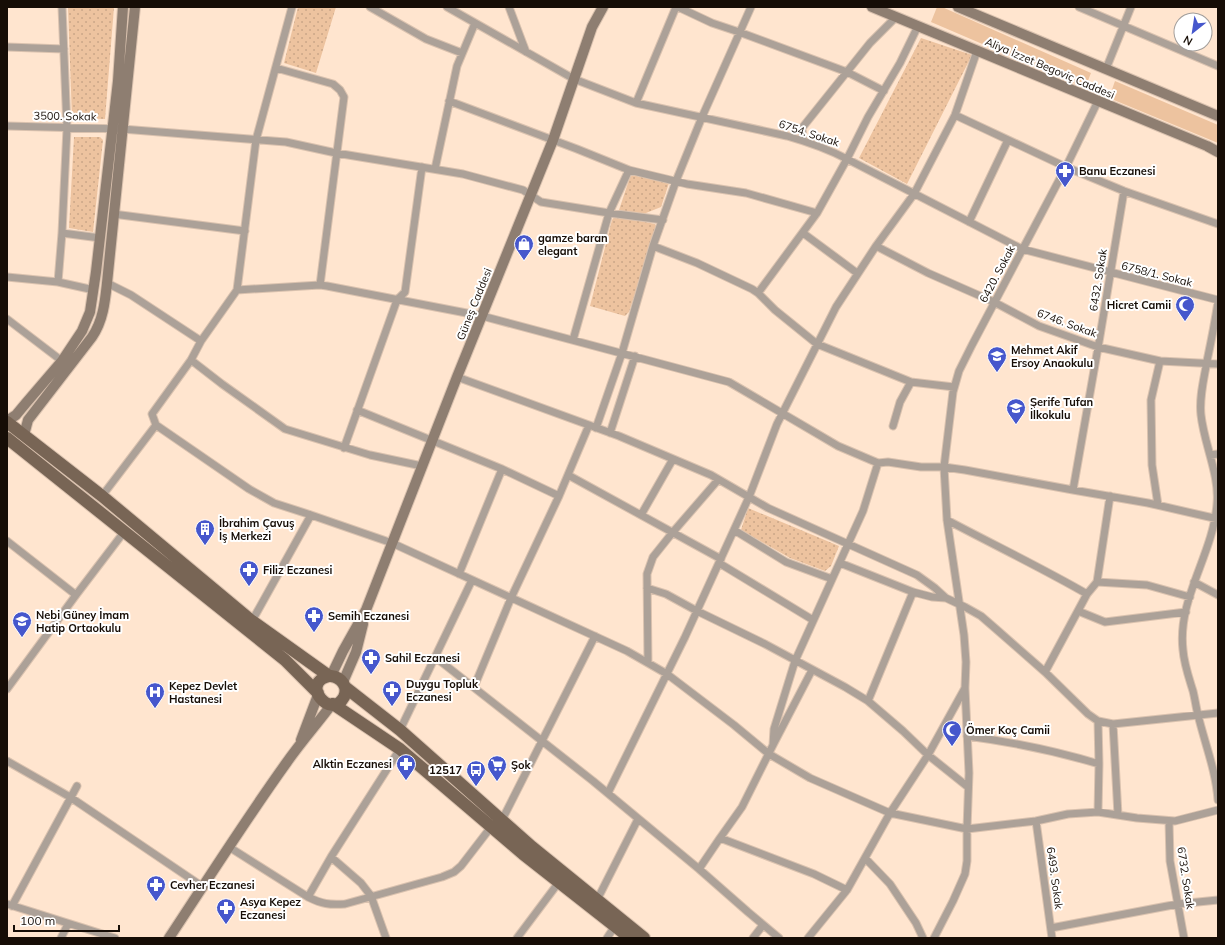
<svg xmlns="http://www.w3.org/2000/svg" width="1225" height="945" font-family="Mulish,sans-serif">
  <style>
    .grass { fill: #edc39f }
    .park { fill: url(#park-dots) }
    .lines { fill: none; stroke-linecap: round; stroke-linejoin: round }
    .street-casing { stroke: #dac2af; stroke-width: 9 }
    .secondary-casing { stroke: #dac2af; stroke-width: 12 }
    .primary-casing { stroke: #dac2af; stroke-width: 14 }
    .street { stroke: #aca198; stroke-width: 7 }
    .secondary { stroke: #8e7e71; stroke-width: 10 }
    .primary { stroke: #786555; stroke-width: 12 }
    .labels { text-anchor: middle; stroke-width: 4; stroke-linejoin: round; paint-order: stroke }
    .street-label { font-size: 11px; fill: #160d06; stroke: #fff }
    .poi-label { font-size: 11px; font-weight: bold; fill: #160d06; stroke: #fff; text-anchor: start }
  </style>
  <defs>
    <pattern id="park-dots" width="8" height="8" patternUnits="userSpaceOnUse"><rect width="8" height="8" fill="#edc39f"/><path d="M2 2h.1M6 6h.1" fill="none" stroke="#caa687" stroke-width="1.8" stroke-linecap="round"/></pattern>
  </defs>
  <rect width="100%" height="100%" fill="#ffe5cf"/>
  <path class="grass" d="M 937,7 L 942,7 L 1091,73 L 1085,88 L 931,22 Z
    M 1115,81 L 1218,125 L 1218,143 L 1109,98 Z"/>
  <path class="park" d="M 68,7 L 114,7 L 105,119 L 72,118 Z
    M 298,7 L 336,7 L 316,73 L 284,63 Z
    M 921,38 L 972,55 L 907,184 L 859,158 Z
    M 74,137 L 100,137 L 103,140 L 93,232 L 69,228 Z
    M 633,175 L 669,183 L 661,207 L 641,215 L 619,210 L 630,177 Z
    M 615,216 L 655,224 L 657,228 L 629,312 L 625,316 L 590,306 L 612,220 Z
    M 748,508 L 839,546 L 831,566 L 825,571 L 790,558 L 741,530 Z"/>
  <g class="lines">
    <g class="street-casing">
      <path id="street" d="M 292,7 L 256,140 L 237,290 L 320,285 L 327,286 L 482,316 L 729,382 L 838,446 L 878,463 L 888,462 L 921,467 L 944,467 L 965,470 L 1073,490 L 1148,503 L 1218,519
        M 370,7 L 426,39 L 462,53
        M 447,7 L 574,79 L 636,103 L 787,136 C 808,142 828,149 847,159 L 1022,249 L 1218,300
        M 509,7 L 526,52
        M 678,7 L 712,23 L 739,32 L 847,72 L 884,91
        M 1079,7 L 1218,66
        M 7,47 L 64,49
        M 276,68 L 333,84 L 340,90 L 344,97 L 320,285
        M 1106,69 L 1131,7
        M 449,101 L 577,149 L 629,170 L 687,184 L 746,193 L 817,213
        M 636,103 L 676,7
        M 955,115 L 1066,167 L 1124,191 L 1218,224
        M 7,126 L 122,129 L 286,142 L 336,153 L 463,174 L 523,190 L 541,202 L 609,213 L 663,220
        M 803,140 L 802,128 L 870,43 L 896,17
        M 435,169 L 457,66 L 475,23
        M 113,214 L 245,231
        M 969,222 L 1008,140
        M 62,233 L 100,238
        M 803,233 L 857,273
        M 653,246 L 676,181 L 702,117 L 751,7
        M 876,246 L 928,273 L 994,302 L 1039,326 L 1098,347 L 1160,361 L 1218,364
        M 7,277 L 58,282 L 94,290
        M 58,282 L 62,233 L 67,128 L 62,7
        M 107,283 L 131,295 L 201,341
        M 758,293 L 817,213 L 847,159 L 868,117 L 900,63 L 918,26
        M 1218,302 C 1215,322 1211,342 1207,361 C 1204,379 1199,397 1201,415 C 1204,444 1220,476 1217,504 C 1213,555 1177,599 1183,650 C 1184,664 1189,678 1193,691 C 1195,699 1196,707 1198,715 C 1205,744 1216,771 1218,800
        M 7,319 L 62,361
        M 573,340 L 609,213 L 629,170
        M 191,360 L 222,384 L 285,429 L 370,455 L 422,466
        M 457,377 L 619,436 L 711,475 L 768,508 L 917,575 L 935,588 L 946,598
        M 357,410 L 502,469 L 559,496
        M 156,425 L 249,489 L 274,503 L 311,515 L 392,543 L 627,651 L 667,674 L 734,725 L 769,754 L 810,778 L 890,813 L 967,829 L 1036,821 L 1068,814 L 1098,812 L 1137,818 L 1175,821 L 1218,810
        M 893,426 L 900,402 L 911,382
        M 596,428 L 622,353 L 653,246 L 697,263 L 752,289 L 758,293 L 775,310 L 817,344 L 911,382 L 954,387
        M 610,433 L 635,356
        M 344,448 L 397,300 L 405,292 L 422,167
        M 1210,455 L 1218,454
        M 568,475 L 721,559
        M 1073,490 L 1099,342 L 1124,191
        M 102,496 L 156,425 L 152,414 L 191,360 L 201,341 L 237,290
        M 1158,505 L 1152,465 L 1151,400 L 1160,361
        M 641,515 L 673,459
        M 947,520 C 994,545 1042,568 1087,594
        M 734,530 L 786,562 L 832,579
        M 7,541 L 76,595
        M 719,563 L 813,620
        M 840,563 L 913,592 L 932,597 L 946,598 L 965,607 L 981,616 L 996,629 L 1045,672 L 1088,714 L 1098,721 L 1113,724 L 1218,713
        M 459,574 L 502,469
        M 1097,582 L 1147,585 L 1190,597
        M 1194,582 L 1218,595
        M 647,588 L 666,594 L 697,611 L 765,644 L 845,687 L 868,701 L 903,731 L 928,755 L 968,787
        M 1078,611 L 1105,622 L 1186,612
        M 252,621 L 311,515
        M 435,657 L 593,781 L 699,869 L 748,912 L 779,938
        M 648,663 L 647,574 L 653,557 L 673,532 L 718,480
        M 1045,672 L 1087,594 L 1097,582 L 1110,496
        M 474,687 L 511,598 L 559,496 L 589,425
        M 7,689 L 76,595 L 124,532
        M 868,701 L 913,592
        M 1098,721 L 1099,764
        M 1113,724 L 1118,815
        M 400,730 L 472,580
        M 967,736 C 1012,742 1056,751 1099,764 L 1098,812
        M 773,745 L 774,729 L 795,661 L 863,511 L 878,463
        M 7,761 L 70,797 L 203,887
        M 608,793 L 685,637 L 749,497 L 777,424 L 836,307 L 876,246 L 914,194 L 955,115 L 977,51
        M 502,820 L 595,636
        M 1036,821 L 1052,938
        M 1169,821 L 1170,861 L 1184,938
        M 720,838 L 742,807 L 773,745 L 812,670
        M 229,847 L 308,897 C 322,904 329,905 345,904 L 442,877 L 454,872 L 461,866 L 491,827
        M 331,857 L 361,883 L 371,896 L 386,938
        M 865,858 L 890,884 L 916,923 L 923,938
        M 699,869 L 720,838 L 814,874 L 847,890
        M 308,897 L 331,857 L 400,749
        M 597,900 L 638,819
        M 7,904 L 115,938
        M 12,906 L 77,786
        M 1051,928 L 1178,904 L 1218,900
        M 61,938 L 68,924
        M 517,938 L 559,882
        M 607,938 L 615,926
        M 753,938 L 763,925
        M 808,938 L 847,890 L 890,813 L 928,755 L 965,688
        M 934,938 L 953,901 L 965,874 L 967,861 L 967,829 L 969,773 L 965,688 L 966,662 L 964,635 L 947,520 L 944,467 L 953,392 L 959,371 L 972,345 L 1066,167 L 1098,101"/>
    </g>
    <g class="secondary-casing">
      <path id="secondary" d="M 872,7 L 1207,146 L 1218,152
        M 958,7 L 1218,116
        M 7,421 L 16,415 L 26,403 L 62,361 L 82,331 L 90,312 L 96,272 L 118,81 L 123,7
        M 24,435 L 28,420 L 92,337 C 103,321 105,302 107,283 L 135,7
        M 329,676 L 331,676 L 343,651 L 366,610 L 457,377 L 553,140 L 592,27 L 603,7
        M 343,682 L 356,652 L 363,624
        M 301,740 L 318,695
        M 169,938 C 208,879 246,819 287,762 C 301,742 317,724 332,704"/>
    </g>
    <g class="primary-casing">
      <path id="primary" d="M 7,422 L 102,496 L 252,621 L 329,676
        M 7,438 L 285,660 L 318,693
        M 329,676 C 299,683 331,721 344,697 C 349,687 341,677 331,676
        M 345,687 L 400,730 L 532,847 L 644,938
        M 333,704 L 400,749 L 523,854 L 630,938"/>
    </g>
    <use href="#street" class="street"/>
    <use href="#secondary" class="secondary"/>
    <use href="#primary" class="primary"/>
  </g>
  <defs>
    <g id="pharmacy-pin" transform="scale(1)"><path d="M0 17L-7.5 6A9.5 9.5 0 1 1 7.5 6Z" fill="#4657cc" stroke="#fff"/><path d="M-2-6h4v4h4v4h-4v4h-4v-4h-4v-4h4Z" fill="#fff"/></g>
    <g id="shop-pin" transform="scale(1)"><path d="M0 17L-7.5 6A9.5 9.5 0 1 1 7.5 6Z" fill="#4657cc" stroke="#fff"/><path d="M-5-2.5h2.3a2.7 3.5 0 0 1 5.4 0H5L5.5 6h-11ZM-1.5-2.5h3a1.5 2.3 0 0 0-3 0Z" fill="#fff"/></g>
    <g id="mosque-pin" transform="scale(1)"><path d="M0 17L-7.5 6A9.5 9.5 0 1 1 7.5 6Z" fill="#4657cc" stroke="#fff"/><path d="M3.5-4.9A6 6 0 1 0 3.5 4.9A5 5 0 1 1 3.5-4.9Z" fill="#fff"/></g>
    <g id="school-pin" transform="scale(1)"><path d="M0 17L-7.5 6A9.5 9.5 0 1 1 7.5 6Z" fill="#4657cc" stroke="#fff"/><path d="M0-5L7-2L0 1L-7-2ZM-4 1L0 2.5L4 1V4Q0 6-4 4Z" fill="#fff"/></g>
    <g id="building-pin" transform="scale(1)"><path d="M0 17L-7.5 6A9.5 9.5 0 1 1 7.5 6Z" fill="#4657cc" stroke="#fff"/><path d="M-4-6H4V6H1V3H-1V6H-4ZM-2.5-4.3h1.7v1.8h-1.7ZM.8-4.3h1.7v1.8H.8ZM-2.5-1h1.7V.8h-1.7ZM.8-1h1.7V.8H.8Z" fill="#fff"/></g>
    <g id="hospital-pin" transform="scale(1)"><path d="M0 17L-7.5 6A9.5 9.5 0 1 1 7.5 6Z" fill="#4657cc" stroke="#fff"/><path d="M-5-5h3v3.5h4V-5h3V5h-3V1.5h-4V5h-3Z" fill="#fff"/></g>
    <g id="supermarket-pin" transform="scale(1)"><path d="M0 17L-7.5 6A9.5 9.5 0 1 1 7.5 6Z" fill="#4657cc" stroke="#fff"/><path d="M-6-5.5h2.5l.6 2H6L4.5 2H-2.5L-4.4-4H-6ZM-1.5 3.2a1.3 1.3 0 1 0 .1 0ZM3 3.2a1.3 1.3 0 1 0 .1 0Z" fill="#fff"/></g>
    <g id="bus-pin" transform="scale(1)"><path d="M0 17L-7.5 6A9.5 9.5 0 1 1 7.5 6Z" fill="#4657cc" stroke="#fff"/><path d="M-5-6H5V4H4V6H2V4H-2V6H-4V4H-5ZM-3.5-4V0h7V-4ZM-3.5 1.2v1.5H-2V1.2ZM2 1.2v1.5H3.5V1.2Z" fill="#fff"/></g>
  </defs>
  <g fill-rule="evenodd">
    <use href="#pharmacy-pin" x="1065" y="171"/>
    <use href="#shop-pin" x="524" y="244"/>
    <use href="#mosque-pin" x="1185" y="305"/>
    <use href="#school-pin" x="997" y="356"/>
    <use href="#school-pin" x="1016" y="408"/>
    <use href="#building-pin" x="205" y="529"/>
    <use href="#pharmacy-pin" x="249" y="570"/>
    <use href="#pharmacy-pin" x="314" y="616"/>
    <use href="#school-pin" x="22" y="621"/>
    <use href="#pharmacy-pin" x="371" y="658"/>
    <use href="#pharmacy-pin" x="392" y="690"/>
    <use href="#hospital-pin" x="155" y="692"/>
    <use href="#mosque-pin" x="952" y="730"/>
    <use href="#pharmacy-pin" x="406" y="764"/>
    <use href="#supermarket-pin" x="497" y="765"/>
    <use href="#bus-pin" x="476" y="770"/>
    <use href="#pharmacy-pin" x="156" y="885"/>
    <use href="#pharmacy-pin" x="226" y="908"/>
  </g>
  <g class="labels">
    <g class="street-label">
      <text transform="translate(1050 68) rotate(23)" y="4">Aliya İzzet Begoviç Caddesi</text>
      <text transform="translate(65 116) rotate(1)" y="4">3500. Sokak</text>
      <text transform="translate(809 133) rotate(18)" y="4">6754. Sokak</text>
      <text transform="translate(997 274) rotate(-62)" y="4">6420. Sokak</text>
      <text transform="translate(1157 274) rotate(14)" y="4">6758/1. Sokak</text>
      <text transform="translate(1098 280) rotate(-81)" y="4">6432. Sokak</text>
      <text transform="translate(474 304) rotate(-68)" y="4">Güneş Caddesi</text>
      <text transform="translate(1067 323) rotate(20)" y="4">6746. Sokak</text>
      <text transform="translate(1055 878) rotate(82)" y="4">6493. Sokak</text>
      <text transform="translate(1186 878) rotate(81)" y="4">6732. Sokak</text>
    </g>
    <g class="poi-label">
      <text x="1079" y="175">Banu Eczanesi</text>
      <text x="538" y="242">gamze baran<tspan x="538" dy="13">elegant</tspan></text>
      <text x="1171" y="309" text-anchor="end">Hicret Camii</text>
      <text x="1011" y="354">Mehmet Akif<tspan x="1011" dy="13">Ersoy Anaokulu</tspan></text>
      <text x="1030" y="406">Şerife Tufan<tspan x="1030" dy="13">İlkokulu</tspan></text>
      <text x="219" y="527">İbrahim Çavuş<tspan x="219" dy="13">İş Merkezi</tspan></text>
      <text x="263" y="574">Filiz Eczanesi</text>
      <text x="36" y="619">Nebi Güney İmam<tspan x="36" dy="13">Hatip Ortaokulu</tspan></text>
      <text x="328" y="620">Semih Eczanesi</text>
      <text x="385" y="662">Sahil Eczanesi</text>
      <text x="406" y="688">Duygu Topluk<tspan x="406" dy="13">Eczanesi</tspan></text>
      <text x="169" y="690">Kepez Devlet<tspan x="169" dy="13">Hastanesi</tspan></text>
      <text x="966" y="734">Ömer Koç Camii</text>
      <text x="392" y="768" text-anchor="end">Alktin Eczanesi</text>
      <text x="511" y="769">Şok</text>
      <text x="462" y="774" text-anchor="end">12517</text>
      <text x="170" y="889">Cevher Eczanesi</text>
      <text x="240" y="906">Asya Kepez<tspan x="240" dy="13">Eczanesi</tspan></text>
    </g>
  </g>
  <rect width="1225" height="945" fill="none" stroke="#160d06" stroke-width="16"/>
  <g transform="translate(1193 32) rotate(210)"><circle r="19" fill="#ffffff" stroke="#a29e9b"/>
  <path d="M0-3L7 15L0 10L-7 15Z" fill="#4657cc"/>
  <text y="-6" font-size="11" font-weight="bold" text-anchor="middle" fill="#160d06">N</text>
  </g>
  <path d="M14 925v6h105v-6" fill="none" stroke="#160d06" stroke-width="2"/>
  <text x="20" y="925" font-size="12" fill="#160d06" stroke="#ffffff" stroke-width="3" paint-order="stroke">100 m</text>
</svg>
